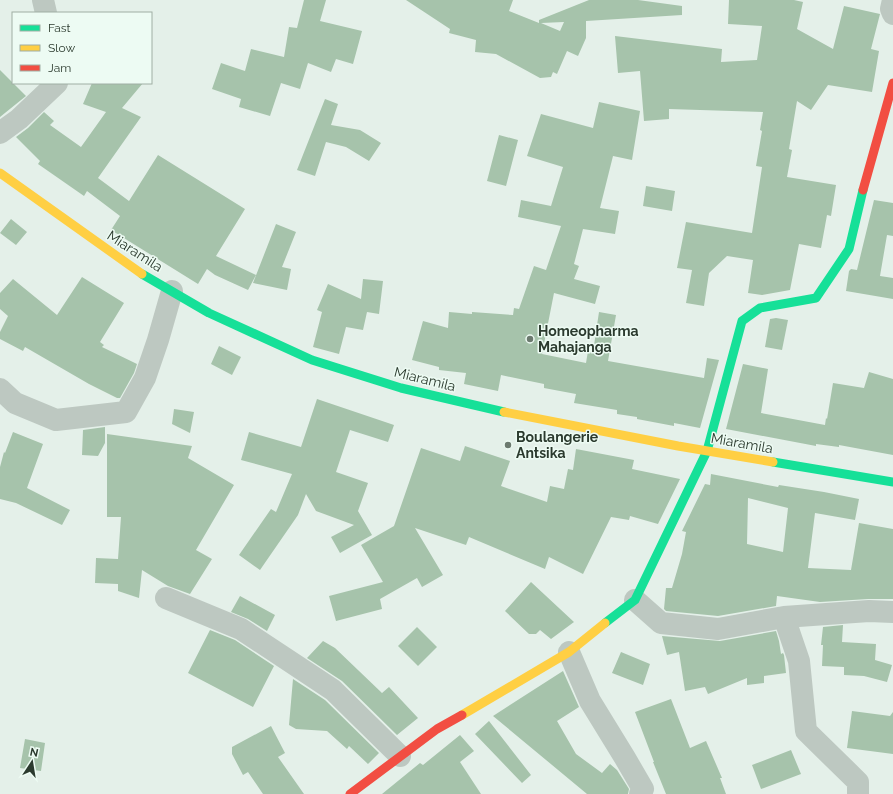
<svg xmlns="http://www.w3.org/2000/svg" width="893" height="794" font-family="Raleway,sans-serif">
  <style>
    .building { fill: #a6c3ab; fill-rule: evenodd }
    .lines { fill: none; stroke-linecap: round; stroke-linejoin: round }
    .street { stroke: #bdc8c1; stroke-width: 22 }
    .fast { stroke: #16e098; stroke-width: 9 }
    .slow { stroke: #ffcf43; stroke-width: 9 }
    .jam { stroke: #f24e42; stroke-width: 9 }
    .poi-dot { fill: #6c7a6f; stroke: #edfbf3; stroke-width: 1.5 }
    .labels { text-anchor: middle; stroke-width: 3; stroke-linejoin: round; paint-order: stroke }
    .street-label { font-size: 14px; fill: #2b3a2e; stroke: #edfbf3 }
    .poi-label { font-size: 14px; font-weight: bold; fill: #2b3a2e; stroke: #edfbf3; text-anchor: start }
  </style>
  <rect width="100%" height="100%" fill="#e4f0e9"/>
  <path class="building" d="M 304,0 L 326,0 L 320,21 L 362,31 L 353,64 L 336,59 L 331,72 L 308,63 L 300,89 L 281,83 L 270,116 L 239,107 L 241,99 L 212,89 L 221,63 L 245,71 L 251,49 L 284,57 L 289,27 L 297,28 Z
    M 406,0 L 513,0 L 509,11 L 539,23 L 539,20 L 589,0 L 638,0 L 682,6 L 682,15 L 586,21 L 586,38 L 578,56 L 567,51 L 557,74 L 553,72 L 551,77 L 540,78 L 496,54 L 475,52 L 476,40 L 449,33 L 450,29 ZM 564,22 L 560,31 L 541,23 Z
    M 729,0 L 794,0 L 803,2 L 797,29 L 833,49 L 844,6 L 880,14 L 871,49 L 879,51 L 872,92 L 828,85 L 811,110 L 797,101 L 789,149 L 792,150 L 787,177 L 836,185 L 831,216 L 827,215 L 821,248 L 799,244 L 790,290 L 762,295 L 748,293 L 753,260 L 727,256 L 709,273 L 704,306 L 686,303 L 692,270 L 677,268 L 686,222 L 752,233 L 762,167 L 756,166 L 762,131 L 760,130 L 763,112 L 669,109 L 669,119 L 644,121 L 640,71 L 618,73 L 615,36 L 722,49 L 721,62 L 757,60 L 762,26 L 728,24 Z
    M 0,70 L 26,96 L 0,117 Z
    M 92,83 L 143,83 L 122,108 L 141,117 L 98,178 L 129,201 L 158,155 L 245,209 L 216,256 L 256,275 L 248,290 L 215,275 L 207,269 L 198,284 L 111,230 L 120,216 L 87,191 L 84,196 L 38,164 L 40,161 L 16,137 L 28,128 L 44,112 L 54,121 L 50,125 L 81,147 L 106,112 L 83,104 Z
    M 325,99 L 338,104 L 331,125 L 360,130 L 381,143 L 369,161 L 346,147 L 326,142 L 315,176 L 297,170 Z
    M 599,102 L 640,111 L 632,160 L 613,156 L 600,208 L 619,211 L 615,234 L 583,229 L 574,264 L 579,266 L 574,279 L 600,286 L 595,304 L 554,293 L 542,354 L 586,363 L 588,351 L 593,352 L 599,312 L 616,315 L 608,361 L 704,378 L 707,358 L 719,360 L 700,428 L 674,423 L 674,426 L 637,419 L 637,417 L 617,414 L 617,410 L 574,403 L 576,394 L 544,388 L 544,384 L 501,375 L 498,391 L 464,384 L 466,373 L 439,370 L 439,367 L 412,360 L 423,321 L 448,328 L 449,312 L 472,314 L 472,312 L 513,315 L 514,308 L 519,309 L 534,266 L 546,270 L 561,226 L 518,217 L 521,200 L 551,206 L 563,167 L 527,156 L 541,114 L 593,128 Z
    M 499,135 L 518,140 L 506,186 L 487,181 Z
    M 646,186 L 675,191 L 672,211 L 643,206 Z
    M 874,200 L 893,203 L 893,236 L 887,235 L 880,276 L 893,278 L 893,299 L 846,291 L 849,271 L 851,269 L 857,270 Z
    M 11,219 L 27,232 L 16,245 L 0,233 Z
    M 276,224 L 296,232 L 282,267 L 291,269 L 287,290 L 253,283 Z
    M 82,277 L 124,303 L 100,342 L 104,345 L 102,347 L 137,364 L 134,373 L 120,398 L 117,398 L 89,384 L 25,347 L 23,351 L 0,339 L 0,332 L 8,316 L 0,309 L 0,293 L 13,279 L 57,315 Z
    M 363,279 L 383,281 L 379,314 L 367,312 L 363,330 L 346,327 L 339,354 L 313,347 L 322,312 L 317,310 L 328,284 L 361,299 Z
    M 776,318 L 788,320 L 782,350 L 765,347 L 770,319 Z
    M 219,346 L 241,357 L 232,375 L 211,364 Z
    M 743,364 L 768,369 L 761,413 L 825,425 L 826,418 L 827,419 L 833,383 L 864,388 L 869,372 L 893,379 L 893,455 L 839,445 L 839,447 L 816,444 L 816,446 L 726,429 Z
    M 317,399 L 394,425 L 388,442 L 350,430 L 336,472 L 368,483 L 358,511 L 372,535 L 340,553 L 331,537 L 354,525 L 316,511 L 306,494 L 298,515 L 260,570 L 239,555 L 271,509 L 276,512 L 292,474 L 241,460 L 249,432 L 301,447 Z
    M 174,409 L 194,412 L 190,433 L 172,424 Z
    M 105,427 L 105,443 L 98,456 L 82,455 L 83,430 Z
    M 13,432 L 43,444 L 27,488 L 70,510 L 62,525 L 16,503 L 0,499 L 0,467 L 4,452 L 5,453 Z
    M 107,434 L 192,446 L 188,458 L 234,485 L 196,550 L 212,559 L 190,594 L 168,586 L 142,570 L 139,598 L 118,591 L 118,584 L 95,583 L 96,558 L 118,559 L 121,517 L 107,517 Z
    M 465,446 L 510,461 L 501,486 L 547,502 L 550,486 L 564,489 L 568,469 L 573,470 L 576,449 L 634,460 L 632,469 L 680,479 L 658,524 L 630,516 L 629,520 L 611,517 L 583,574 L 549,557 L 545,569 L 469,537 L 466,545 L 415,528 L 443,575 L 422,587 L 417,578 L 380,599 L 382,609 L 336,621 L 329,596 L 383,582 L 361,545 L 394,526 L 421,448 L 460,461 Z
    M 711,474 L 778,487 L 779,485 L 824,492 L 859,499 L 855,520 L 815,513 L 808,568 L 851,570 L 859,523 L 893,529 L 893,599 L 868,599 L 820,602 L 777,596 L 776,606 L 718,616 L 666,611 L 664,609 L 666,588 L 672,588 L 682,554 L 686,532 L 682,531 L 705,484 L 710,485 ZM 748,498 L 788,508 L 783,552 L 747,544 Z
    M 531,582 L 574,622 L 551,639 L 540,630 L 536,634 L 529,634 L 505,611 Z
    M 240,596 L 275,615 L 267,631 L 248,619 L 231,612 Z
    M 843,625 L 842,642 L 876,644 L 875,660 L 892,665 L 887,682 L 864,676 L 844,675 L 844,667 L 822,666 L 823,645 L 821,645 L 823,627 Z
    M 417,627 L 437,647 L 418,666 L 398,646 Z
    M 210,630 L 235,640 L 274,666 L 253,707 L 188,673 Z
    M 776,631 L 779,641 L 781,654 L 783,653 L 784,655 L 786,673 L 764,676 L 764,683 L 747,685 L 747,678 L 708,694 L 705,687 L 685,691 L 679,652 L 667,655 L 662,636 L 720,641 Z
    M 323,641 L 335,648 L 382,693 L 389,687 L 418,718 L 397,735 L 342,681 L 307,658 Z
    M 621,652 L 650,664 L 643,685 L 612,673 Z
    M 563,671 L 579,707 L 557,721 L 576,754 L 602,773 L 610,764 L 617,770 L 629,789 L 628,794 L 587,794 L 493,716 Z
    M 293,679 L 325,700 L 379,753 L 368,764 L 349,746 L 347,749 L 327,731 L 296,729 L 289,725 Z
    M 671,699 L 690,748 L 706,741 L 722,778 L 720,778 L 726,794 L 666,794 L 653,762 L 654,762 L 635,712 Z
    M 852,711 L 890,716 L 893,712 L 893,754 L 847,748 Z
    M 489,721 L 531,775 L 522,783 L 475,734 Z
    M 271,726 L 285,753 L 278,757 L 304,794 L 263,794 L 248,772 L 243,775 L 232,754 L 232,747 Z
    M 460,735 L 474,751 L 460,762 L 481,794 L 382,794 L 420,763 L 423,765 Z
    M 25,739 L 45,743 L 41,771 L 20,768 Z
    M 791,750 L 801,774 L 761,789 L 752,765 Z"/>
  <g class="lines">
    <path class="street" d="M 43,0 L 46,13
      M 893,0 L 891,9 L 893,14
      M 0,133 L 19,119 L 57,83
      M 0,389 L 15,403 L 56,420 L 126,412 L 145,378 L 158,340 L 172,291
      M 166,598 L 241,629 L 333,690 L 400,756
      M 635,600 L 661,623 L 718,629 L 784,617 L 869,611 L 893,612
      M 784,617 L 799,661 L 806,731 L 858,782 L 858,794
      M 569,652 L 590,701 L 625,758 L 643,789 L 640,794"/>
    <path class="fast" d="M 142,274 L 209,313 L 312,360 L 401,388 L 504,412
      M 773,462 L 893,482
      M 605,623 L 635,600 L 707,451 L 742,321 L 760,308 L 816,298 L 849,249 L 863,190"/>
    <path class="slow" d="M 0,173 L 142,274
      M 504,412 L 678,446 L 773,462
      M 462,715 L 569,652 L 605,623"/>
    <path class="jam" d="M 863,190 L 893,83
      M 350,794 L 437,729 L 462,715"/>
  </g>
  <g class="poi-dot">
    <circle cx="530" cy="339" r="4"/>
    <circle cx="508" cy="445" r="4"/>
  </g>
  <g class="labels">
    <g class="street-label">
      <text transform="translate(135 251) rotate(33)" y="5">Miaramila</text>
      <text transform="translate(425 379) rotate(14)" y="5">Miaramila</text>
      <text transform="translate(742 443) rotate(10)" y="5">Miaramila</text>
    </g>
    <g class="poi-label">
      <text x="538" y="336">Homeopharma<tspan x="538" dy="16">Mahajanga</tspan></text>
      <text x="516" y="442">Boulangerie<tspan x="516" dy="16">Antsika</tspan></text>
    </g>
  </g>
  <rect x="12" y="12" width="140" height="72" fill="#edfbf3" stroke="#9faea4"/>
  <rect x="20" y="25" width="20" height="6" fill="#16e098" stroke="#9faea4"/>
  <text x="48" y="32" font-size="12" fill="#2b3a2e">Fast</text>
  <rect x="20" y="45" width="20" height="6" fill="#ffcf43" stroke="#9faea4"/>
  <text x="48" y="52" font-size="12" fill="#2b3a2e">Slow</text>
  <rect x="20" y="65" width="20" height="6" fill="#f24e42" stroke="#9faea4"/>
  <text x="48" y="72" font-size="12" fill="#2b3a2e">Jam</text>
  <g transform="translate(32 762) rotate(12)" stroke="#edfbf3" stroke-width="3" paint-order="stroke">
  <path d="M0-3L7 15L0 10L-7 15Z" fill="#2b3a2e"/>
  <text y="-6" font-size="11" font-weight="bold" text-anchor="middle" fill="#2b3a2e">N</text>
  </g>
</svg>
